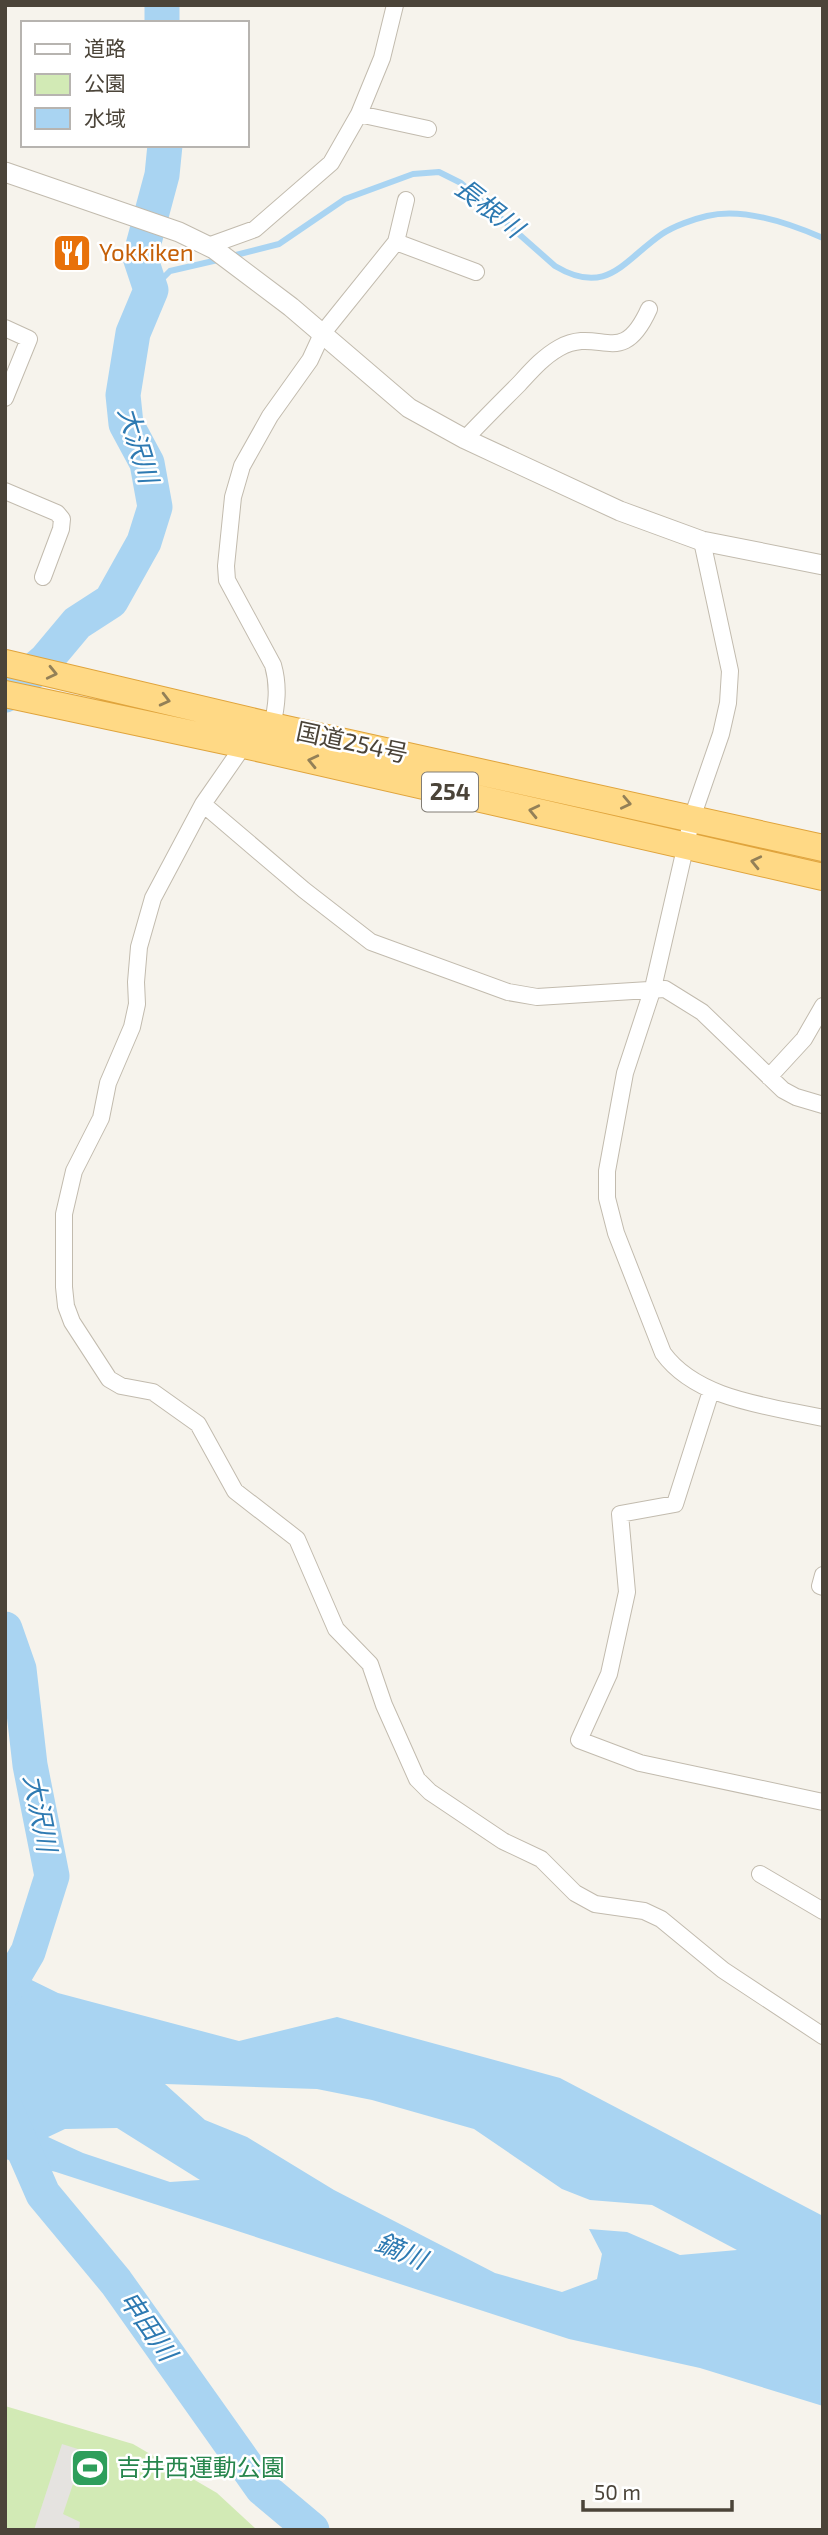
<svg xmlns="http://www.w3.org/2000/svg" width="828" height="2535" font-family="'Exo 2','Noto Sans JP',sans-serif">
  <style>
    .green { fill: #d2eab5 }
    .parking { fill: #e5e3e0 }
    .water { fill: #a9d4f2; fill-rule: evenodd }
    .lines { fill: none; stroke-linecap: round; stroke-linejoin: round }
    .stream { stroke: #a9d4f2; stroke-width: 6 }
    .river { stroke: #a9d4f2; stroke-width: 35 }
    .minor-casing { stroke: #c2bbae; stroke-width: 18 }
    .tertiary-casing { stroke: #c2bbae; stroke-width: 21 }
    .trunk-casing { stroke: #e0a43c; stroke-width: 28 }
    .minor { stroke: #fff; stroke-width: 16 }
    .tertiary { stroke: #fff; stroke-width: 19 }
    .trunk { stroke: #ffd985; stroke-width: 26 }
    .oneway { stroke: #938057 }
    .labels { text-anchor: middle; stroke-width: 5; stroke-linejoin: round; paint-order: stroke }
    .shield { fill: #fff; stroke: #817c74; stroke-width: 2 }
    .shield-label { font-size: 23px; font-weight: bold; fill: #4b4439 }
    .food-label { font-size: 24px; fill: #c56008; stroke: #fff; text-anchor: start }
    .street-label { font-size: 24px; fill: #4b4439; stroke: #fff }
    .leisure-label { font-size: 24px; fill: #27864d; stroke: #fff; text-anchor: start }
    .water-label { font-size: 26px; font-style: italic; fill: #2e7ab2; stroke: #fff }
  </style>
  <rect width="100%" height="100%" fill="#f6f3ec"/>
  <path class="green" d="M 5,2406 L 133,2444 L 217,2493 L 257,2530 L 5,2530 Z"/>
  <path class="parking" d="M 62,2444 L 84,2451 L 63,2514 L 80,2522 L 79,2530 L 34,2530 Z"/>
  <path class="water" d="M 5,1967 L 58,1993 L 239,2041 L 337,2017 L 560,2078 L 823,2216 L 823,2406 L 700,2368 L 569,2339 L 56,2172 L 5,2159 ZM 165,2084 L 317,2089 L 372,2100 L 474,2129 L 562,2189 L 590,2200 L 652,2205 L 737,2250 L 680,2255 L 627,2232 L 589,2229 L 602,2254 L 597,2279 L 562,2292 L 495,2273 L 334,2190 L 247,2137 L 205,2120 ZM 117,2128 L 200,2180 L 170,2182 L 83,2153 L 48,2137 L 65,2129 Z"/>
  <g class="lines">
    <path class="stream" d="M 232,256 L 279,244 L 345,199 L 413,174 L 439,172 L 461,183 L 555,266 C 607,297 623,261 662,234 C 674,226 694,219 707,216 C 743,207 791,224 823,238
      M 151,290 L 170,271 L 222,259"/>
    <path class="river" d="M 162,5 L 162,23
      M 5,695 L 46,660 L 77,623 L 111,601 L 144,542 L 155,507 L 147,463 L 126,424 L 123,395 L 133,333 L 151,290 L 140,257 L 162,175 L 165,145
      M 5,1629 L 19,1669 L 30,1765 L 52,1876 L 28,1952 L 5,1991
      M 5,2107 L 43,2194 L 116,2282 L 262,2488 L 312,2530"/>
    <g class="minor-casing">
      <path id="minor" d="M 359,114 L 428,129
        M 396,242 L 476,272
        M 208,246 L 255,229 L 331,163 L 359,114 L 382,58 L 395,5
        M 5,328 L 29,339 L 5,398
        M 465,439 C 483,420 501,402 519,384 C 531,371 543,357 559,348 C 600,325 621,371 649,309
        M 5,491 L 57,513 L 62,519 L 61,529 L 43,577
        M 702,541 L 730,671 L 728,703 L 721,734 L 692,818 L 653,988 L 625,1073 L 607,1171 L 607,1198 L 616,1233 L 663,1353 C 697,1400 769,1406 823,1418
        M 272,726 C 277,705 279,686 273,665 L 227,580 L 226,566 L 233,497 L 242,466 L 270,416 L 310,360 L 322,334 L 396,242 L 406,200
        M 244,745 L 203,804 L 153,898 L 139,947 L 136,982 L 137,1004 L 132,1027 L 108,1083 L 101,1118 L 74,1171 L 64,1214 L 64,1287 L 66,1306 L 72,1322 L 109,1379 L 121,1386 L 153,1392 L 198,1424 L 235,1491 L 297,1539 L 336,1629 L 370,1664 L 384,1705 L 417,1779 L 430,1792 L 503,1841 L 541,1859 L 575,1893 L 595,1904 L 644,1911 L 661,1919 L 723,1970 L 823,2036
        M 203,804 L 304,890 L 371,942 L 508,992 L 537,997 L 665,989 L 702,1012 L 783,1090 L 796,1097 L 823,1105
        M 769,1077 L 804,1039 L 823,1006
        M 711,1391 L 675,1504 L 620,1514 L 627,1592 L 609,1674 L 579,1740 L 640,1763 L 823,1802
        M 823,1575 L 820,1586 L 823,1587
        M 760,1874 L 823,1911"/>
    </g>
    <g class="tertiary-casing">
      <path id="tertiary" d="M 5,172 L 179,232 L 214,249 L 291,307 L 409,408 L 465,439 L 620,511 L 702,541 L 823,565"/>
    </g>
    <g class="trunk-casing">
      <path id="trunk" d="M 5,663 L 272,726 L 823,848
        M 5,694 L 244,745 L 823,877"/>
    </g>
    <use href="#minor" class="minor"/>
    <use href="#tertiary" class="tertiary"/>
    <use href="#trunk" class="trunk"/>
  </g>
  <defs><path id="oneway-chevron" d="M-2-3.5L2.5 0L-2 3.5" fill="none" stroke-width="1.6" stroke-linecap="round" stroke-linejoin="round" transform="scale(1.75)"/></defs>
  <g class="oneway">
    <use href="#oneway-chevron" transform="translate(52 673) rotate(13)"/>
    <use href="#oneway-chevron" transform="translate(165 700) rotate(14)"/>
    <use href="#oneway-chevron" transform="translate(313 761) rotate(-167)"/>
    <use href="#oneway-chevron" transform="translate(626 803) rotate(12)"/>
    <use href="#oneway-chevron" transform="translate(534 811) rotate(-167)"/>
    <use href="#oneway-chevron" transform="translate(756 862) rotate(-167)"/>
  </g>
  <defs>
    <g id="restaurant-square" transform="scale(2.0125)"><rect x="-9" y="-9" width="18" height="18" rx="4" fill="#e8710a" stroke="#fff"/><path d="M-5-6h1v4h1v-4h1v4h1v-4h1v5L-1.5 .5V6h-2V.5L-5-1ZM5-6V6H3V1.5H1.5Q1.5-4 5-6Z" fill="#fff"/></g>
    <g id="stadium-square" transform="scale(2.0125)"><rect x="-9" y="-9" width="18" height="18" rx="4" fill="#2e9e5b" stroke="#fff"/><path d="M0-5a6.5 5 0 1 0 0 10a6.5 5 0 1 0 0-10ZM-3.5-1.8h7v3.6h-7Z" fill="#fff"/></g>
  </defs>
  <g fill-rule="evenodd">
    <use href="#restaurant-square" x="72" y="253"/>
    <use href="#stadium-square" x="90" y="2468"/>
  </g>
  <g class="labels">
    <rect class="shield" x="422" y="772.5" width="56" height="39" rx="5"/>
    <g class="shield-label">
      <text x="450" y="800">254</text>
    </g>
    <g class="food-label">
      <text x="99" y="261">Yokkiken</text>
    </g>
    <g class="street-label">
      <text transform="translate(352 743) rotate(12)" y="8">国道254号</text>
    </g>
    <g class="leisure-label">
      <text x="117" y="2476">吉井西運動公園</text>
    </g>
    <g class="water-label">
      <text transform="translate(489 208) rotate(38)" y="9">長根川</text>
      <text transform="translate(138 445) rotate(73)" y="9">大沢川</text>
      <text transform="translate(40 1813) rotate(79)" y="9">大沢川</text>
      <text transform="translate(401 2251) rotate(23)" y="9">鏑川</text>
      <text transform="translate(148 2326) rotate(55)" y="9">申田川</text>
    </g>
  </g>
  <rect width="828" height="2535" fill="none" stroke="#4b4439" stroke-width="14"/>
  <rect x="21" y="21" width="228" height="126" fill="#ffffff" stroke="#b7b4b0" stroke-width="2"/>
  <rect x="35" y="44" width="35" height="10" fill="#ffffff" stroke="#b7b4b0" stroke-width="2"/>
  <text x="84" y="56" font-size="21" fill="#4b4439">道路</text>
  <rect x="35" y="74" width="35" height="21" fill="#d2eab5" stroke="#b7b4b0" stroke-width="2"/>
  <text x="84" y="91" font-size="21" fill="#4b4439">公園</text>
  <rect x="35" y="108" width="35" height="21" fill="#a9d4f2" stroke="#b7b4b0" stroke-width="2"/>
  <text x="84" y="126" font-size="21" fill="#4b4439">水域</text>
  <path d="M583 2500v10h149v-10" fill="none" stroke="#4b4439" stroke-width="3.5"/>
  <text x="594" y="2500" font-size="21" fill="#4b4439" stroke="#ffffff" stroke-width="5" paint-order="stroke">50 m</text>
</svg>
